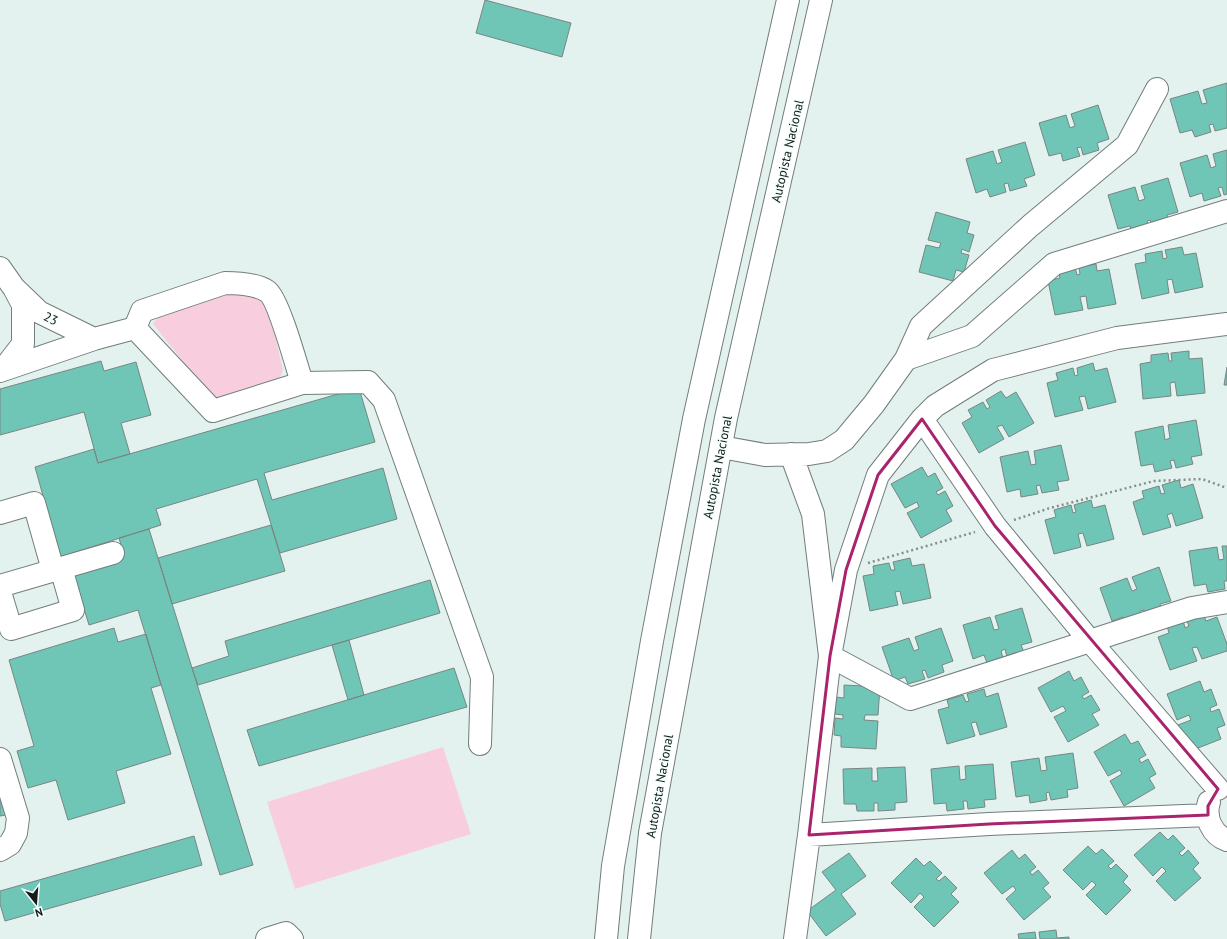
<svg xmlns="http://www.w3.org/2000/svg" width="1227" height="939" font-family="'PT Sans',sans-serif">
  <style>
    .green { fill: #f8cedf }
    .building { fill: #6fc6b6; stroke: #788682 }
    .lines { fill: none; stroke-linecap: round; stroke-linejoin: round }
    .minor-casing { stroke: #717e7b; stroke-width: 24 }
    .highway-casing { stroke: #717e7b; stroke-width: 24 }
    .path { stroke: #848e8c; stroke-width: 2.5; stroke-dasharray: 2 3; stroke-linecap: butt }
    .minor { stroke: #fff; stroke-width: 22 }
    .highway { stroke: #fff; stroke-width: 22 }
    .marked { fill: none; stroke: #a9246d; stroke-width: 3; stroke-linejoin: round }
    .labels { text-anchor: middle; stroke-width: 3; stroke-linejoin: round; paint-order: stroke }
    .street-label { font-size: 13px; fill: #161b1a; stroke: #f3fffc }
  </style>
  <rect width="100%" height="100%" fill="#e3f2ef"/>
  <path class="green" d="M 232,291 L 260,298 L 268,306 L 283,370 L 279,380 L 230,398 L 216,397 L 206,390 L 153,324 L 156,319 L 164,313 Z
    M 443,747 L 471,834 L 295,889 L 267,802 Z"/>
  <path class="building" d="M 485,0 L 571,23 L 562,57 L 476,33 Z
    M 1227,83 L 1227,128 L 1215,131 L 1213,124 L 1209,125 L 1211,132 L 1195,137 L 1192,130 L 1180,133 L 1170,99 L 1198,91 L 1202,104 L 1207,103 L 1203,90 Z
    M 1098,105 L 1109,139 L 1097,143 L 1099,150 L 1083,155 L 1081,147 L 1077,148 L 1080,156 L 1063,161 L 1061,153 L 1049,156 L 1039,123 L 1066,115 L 1070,128 L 1075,126 L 1071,114 Z
    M 1025,142 L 1035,175 L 1024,179 L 1027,186 L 1010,191 L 1008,183 L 1004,184 L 1006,192 L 990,197 L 987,189 L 976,193 L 966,159 L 993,151 L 997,164 L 1002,162 L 998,150 Z
    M 1227,150 L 1227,194 L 1224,195 L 1222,187 L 1218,188 L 1221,196 L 1204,201 L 1202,193 L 1190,197 L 1180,163 L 1207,155 L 1211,168 L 1216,166 L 1213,154 Z
    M 1168,178 L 1178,212 L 1167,215 L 1169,223 L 1153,228 L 1150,220 L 1147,221 L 1149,228 L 1132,233 L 1130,226 L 1118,229 L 1108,195 L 1135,187 L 1139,201 L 1145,199 L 1141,186 Z
    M 936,212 L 970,222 L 967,233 L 974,235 L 969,252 L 962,249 L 961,253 L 969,255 L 964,272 L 956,270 L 953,281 L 919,272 L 926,245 L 939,248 L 941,243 L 928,240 Z
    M 1182,247 L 1184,255 L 1196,253 L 1203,287 L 1175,293 L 1172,279 L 1167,280 L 1169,293 L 1142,299 L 1135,264 L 1146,262 L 1145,254 L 1162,251 L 1163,259 L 1167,258 L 1165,250 Z
    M 1096,264 L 1097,271 L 1109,269 L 1116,304 L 1088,309 L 1086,296 L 1080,297 L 1083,310 L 1055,315 L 1048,281 L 1060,278 L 1058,271 L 1075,267 L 1077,275 L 1080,274 L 1079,267 Z
    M 1189,351 L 1189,359 L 1202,358 L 1205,393 L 1177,396 L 1175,382 L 1170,383 L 1171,396 L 1143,399 L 1140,364 L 1151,362 L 1151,355 L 1168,353 L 1169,361 L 1172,361 L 1171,353 Z
    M 101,361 L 104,371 L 136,362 L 151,415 L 121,423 L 130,454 L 98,463 L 84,412 L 0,435 L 0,389 Z
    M 1093,363 L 1095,371 L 1107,368 L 1116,402 L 1088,409 L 1085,396 L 1079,397 L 1083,410 L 1055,417 L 1047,383 L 1058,380 L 1056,373 L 1073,368 L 1075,376 L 1078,375 L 1077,368 Z
    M 1227,367 L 1227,385 L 1224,385 Z
    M 359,388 L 375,442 L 264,473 L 272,500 L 383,468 L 397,519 L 280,553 L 257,479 L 156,509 L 161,525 L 60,557 L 35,467 L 94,449 L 98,463 Z
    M 1001,391 L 1006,398 L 1016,392 L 1034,423 L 1009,437 L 1002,425 L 997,427 L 1004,439 L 979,453 L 962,423 L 972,417 L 968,410 L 983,402 L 987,409 L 990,407 L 986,400 Z
    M 1196,420 L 1202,455 L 1191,457 L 1193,464 L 1176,468 L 1174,460 L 1170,461 L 1172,468 L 1155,472 L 1153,464 L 1141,466 L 1135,432 L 1163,426 L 1165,440 L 1170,438 L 1168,425 Z
    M 1061,445 L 1069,480 L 1057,482 L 1059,490 L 1042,493 L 1040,485 L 1036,486 L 1038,494 L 1021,497 L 1020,489 L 1007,492 L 1000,457 L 1028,451 L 1031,465 L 1036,464 L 1034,451 Z
    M 922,467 L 928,477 L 935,473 L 943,488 L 936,492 L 938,495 L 945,491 L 953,506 L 946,510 L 952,521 L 921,538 L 907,513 L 919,507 L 917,502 L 905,508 L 891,484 Z
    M 1179,480 L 1181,488 L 1193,484 L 1203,518 L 1176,526 L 1172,513 L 1167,515 L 1171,527 L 1143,535 L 1133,502 L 1144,498 L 1142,491 L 1159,486 L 1161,494 L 1165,493 L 1162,485 Z
    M 1091,500 L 1093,508 L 1105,505 L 1114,539 L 1087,546 L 1083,533 L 1078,534 L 1081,547 L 1054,554 L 1045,520 L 1056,517 L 1054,510 L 1071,505 L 1073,513 L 1076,512 L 1074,505 Z
    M 271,525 L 285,571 L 172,604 L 158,558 Z
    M 149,529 L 253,865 L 220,875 L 138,610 L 89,625 L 73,572 L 124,556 L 119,538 Z
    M 1222,546 L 1227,546 L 1227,581 L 1224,581 L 1225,589 L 1208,592 L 1206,584 L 1194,586 L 1189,551 L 1217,547 L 1219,560 L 1224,559 Z
    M 910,558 L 912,566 L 924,564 L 931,598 L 903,604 L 900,591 L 895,592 L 898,605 L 870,611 L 863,576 L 874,574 L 873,566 L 889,563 L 891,570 L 895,570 L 893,562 Z
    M 1159,567 L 1171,601 L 1160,604 L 1162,612 L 1146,617 L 1144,610 L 1140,611 L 1143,618 L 1126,624 L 1123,617 L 1112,621 L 1100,588 L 1127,578 L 1132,591 L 1137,589 L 1132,577 Z
    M 430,580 L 440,613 L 198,685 L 192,668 L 229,656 L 225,641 Z
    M 1022,608 L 1032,642 L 1021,645 L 1024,652 L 1007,657 L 1005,649 L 1001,651 L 1003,658 L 987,663 L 984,655 L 973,659 L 963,625 L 990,617 L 994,630 L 999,629 L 995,616 Z
    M 1203,613 L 1206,621 L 1217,617 L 1227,644 L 1227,651 L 1202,659 L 1197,647 L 1192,648 L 1197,661 L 1170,670 L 1158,637 L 1169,633 L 1167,626 L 1183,620 L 1185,628 L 1189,626 L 1186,619 Z
    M 114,628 L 118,642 L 146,634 L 161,685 L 151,688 L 171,754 L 116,771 L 125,803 L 68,820 L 56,780 L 28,788 L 17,751 L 34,746 L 9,660 Z
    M 941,628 L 953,661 L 942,665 L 944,672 L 928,678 L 925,670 L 922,671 L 925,679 L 908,684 L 905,677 L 894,681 L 882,647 L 909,638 L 914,651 L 919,649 L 915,637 Z
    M 349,640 L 364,695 L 348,700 L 332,645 Z
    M 454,668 L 467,707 L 259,766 L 247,730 Z
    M 1069,671 L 1074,681 L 1081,677 L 1089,692 L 1082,696 L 1084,699 L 1091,695 L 1100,710 L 1092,714 L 1099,725 L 1068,742 L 1054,717 L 1066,711 L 1063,706 L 1051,712 L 1038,688 Z
    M 1200,681 L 1204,692 L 1211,689 L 1217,705 L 1210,708 L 1211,712 L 1219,709 L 1225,725 L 1217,728 L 1221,739 L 1188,752 L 1178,725 L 1191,720 L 1189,715 L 1177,720 L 1167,694 Z
    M 844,685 L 880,687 L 878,715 L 865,715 L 864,720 L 878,721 L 876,749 L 841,747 L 841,736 L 834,735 L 835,718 L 843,719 L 843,715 L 835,714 L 836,697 L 844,698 Z
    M 984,689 L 986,697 L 998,693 L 1007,727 L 980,735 L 976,722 L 971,723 L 975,736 L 947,744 L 938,710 L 949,707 L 947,700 L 963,695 L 966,702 L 969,701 L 967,694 Z
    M 1125,734 L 1131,744 L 1138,741 L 1146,755 L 1139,759 L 1141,763 L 1148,759 L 1156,774 L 1149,778 L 1155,788 L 1124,806 L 1110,781 L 1122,774 L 1120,770 L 1108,776 L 1094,752 Z
    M 1073,753 L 1078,788 L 1067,790 L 1068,797 L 1051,800 L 1049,792 L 1046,793 L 1047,800 L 1030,803 L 1029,795 L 1016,797 L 1011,762 L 1039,758 L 1041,771 L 1047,770 L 1045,757 Z
    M 993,764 L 996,799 L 984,800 L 985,807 L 968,809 L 967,801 L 963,801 L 964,809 L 947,811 L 946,803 L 934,804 L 931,769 L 959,766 L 960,780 L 966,779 L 965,766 Z
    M 905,767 L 907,802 L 895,803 L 895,810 L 878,811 L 878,803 L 874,803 L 874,811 L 857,811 L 856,804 L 844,804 L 843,769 L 872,768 L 872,781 L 878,781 L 877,768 Z
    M 0,796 L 6,815 L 0,816 Z
    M 1160,832 L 1168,840 L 1173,835 L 1185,848 L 1179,853 L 1182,856 L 1188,850 L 1199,863 L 1193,869 L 1201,878 L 1175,901 L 1156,881 L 1166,871 L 1162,867 L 1153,876 L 1134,855 Z
    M 194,836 L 202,865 L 5,921 L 0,904 L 0,891 Z
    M 1088,846 L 1096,854 L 1102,849 L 1114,861 L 1108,866 L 1111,869 L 1116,864 L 1128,876 L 1123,882 L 1131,890 L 1106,915 L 1086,895 L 1096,885 L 1092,881 L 1083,890 L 1063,870 Z
    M 1012,850 L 1019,859 L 1025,854 L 1036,867 L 1030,872 L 1032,875 L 1038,870 L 1049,883 L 1043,888 L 1051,897 L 1024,920 L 1006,899 L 1016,890 L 1013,886 L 1002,894 L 984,873 Z
    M 849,853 L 866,876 L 841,894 L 856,914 L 826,936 L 807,911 L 836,890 L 822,872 Z
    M 916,858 L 924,866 L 930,861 L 942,873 L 936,879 L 939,881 L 945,876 L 957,888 L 951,894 L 959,902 L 934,927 L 914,907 L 924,897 L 920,893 L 911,903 L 891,883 Z
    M 1056,930 L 1057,938 L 1069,937 L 1069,939 L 1040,939 L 1039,932 Z
    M 1035,932 L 1036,939 L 1019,939 L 1018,934 Z"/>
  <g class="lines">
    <g class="minor-casing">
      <path id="minor" d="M 0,268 L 14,288
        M 906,359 L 972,336 L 1054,264 L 1227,211
        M 3,370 L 23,344 L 23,305 L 14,288 L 39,312 L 94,339
        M 0,371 L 94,339 L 135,328 L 213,411 L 302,383 C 297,367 278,298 267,291 C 256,284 238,283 225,283 L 142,311 L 135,328
        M 302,383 L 368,382 L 384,400 L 482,677 L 480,744
        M 721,447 L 765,455 L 809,454 L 827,451 L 844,440 L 874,404 L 906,359 L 921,326 L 1030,226 L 1127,145 L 1157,89
        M 791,454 L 813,514 L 830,656 L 910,699 L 1090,641 L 995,526 L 922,419
        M 0,513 L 34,503 L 53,570
        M 0,586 L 113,553
        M 0,592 L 11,629 L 73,610 L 61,568
        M 0,759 L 18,818 L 16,833 L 10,844 L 0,850
        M 1218,789 L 1090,641 L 1192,608 L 1227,602
        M 1209,802 C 1204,817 1212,835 1227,840
        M 809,835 L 989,824 L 1208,815
        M 267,939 L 286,933 L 292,939
        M 795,939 L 809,835 L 830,656 L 846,570 L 878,475 L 922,419 L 935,406 L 993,370 L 1117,338 L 1227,324"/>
    </g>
    <g class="highway-casing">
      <path id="highway" d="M 606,939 L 613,866 L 652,641 L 694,419 L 788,0
        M 639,939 L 650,833 L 726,418 L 821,0"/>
    </g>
    <path class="path" d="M 1014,520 L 1050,508 L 1154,481 L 1202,479 L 1227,488
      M 868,563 L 975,532"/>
    <use href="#minor" class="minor"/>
    <use href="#highway" class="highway"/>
  </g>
  <path class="marked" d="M 922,419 L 995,526 L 1218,789 L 1208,806 L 1208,815 L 989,824 L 809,835 L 830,656 L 846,570 L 878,475 Z"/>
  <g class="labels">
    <g class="street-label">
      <text transform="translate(787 151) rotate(-77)" y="5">Autopista Nacional</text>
      <text transform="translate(51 318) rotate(26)" y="5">23</text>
      <text transform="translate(717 467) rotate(-79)" y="5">Autopista Nacional</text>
      <text transform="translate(659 786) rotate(-80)" y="5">Autopista Nacional</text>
    </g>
  </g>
  <g transform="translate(36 903) rotate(163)" stroke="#f3fffc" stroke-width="3" paint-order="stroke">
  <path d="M0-3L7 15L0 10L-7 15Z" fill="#161b1a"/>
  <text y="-6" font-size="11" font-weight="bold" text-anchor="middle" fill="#161b1a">N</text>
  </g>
</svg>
